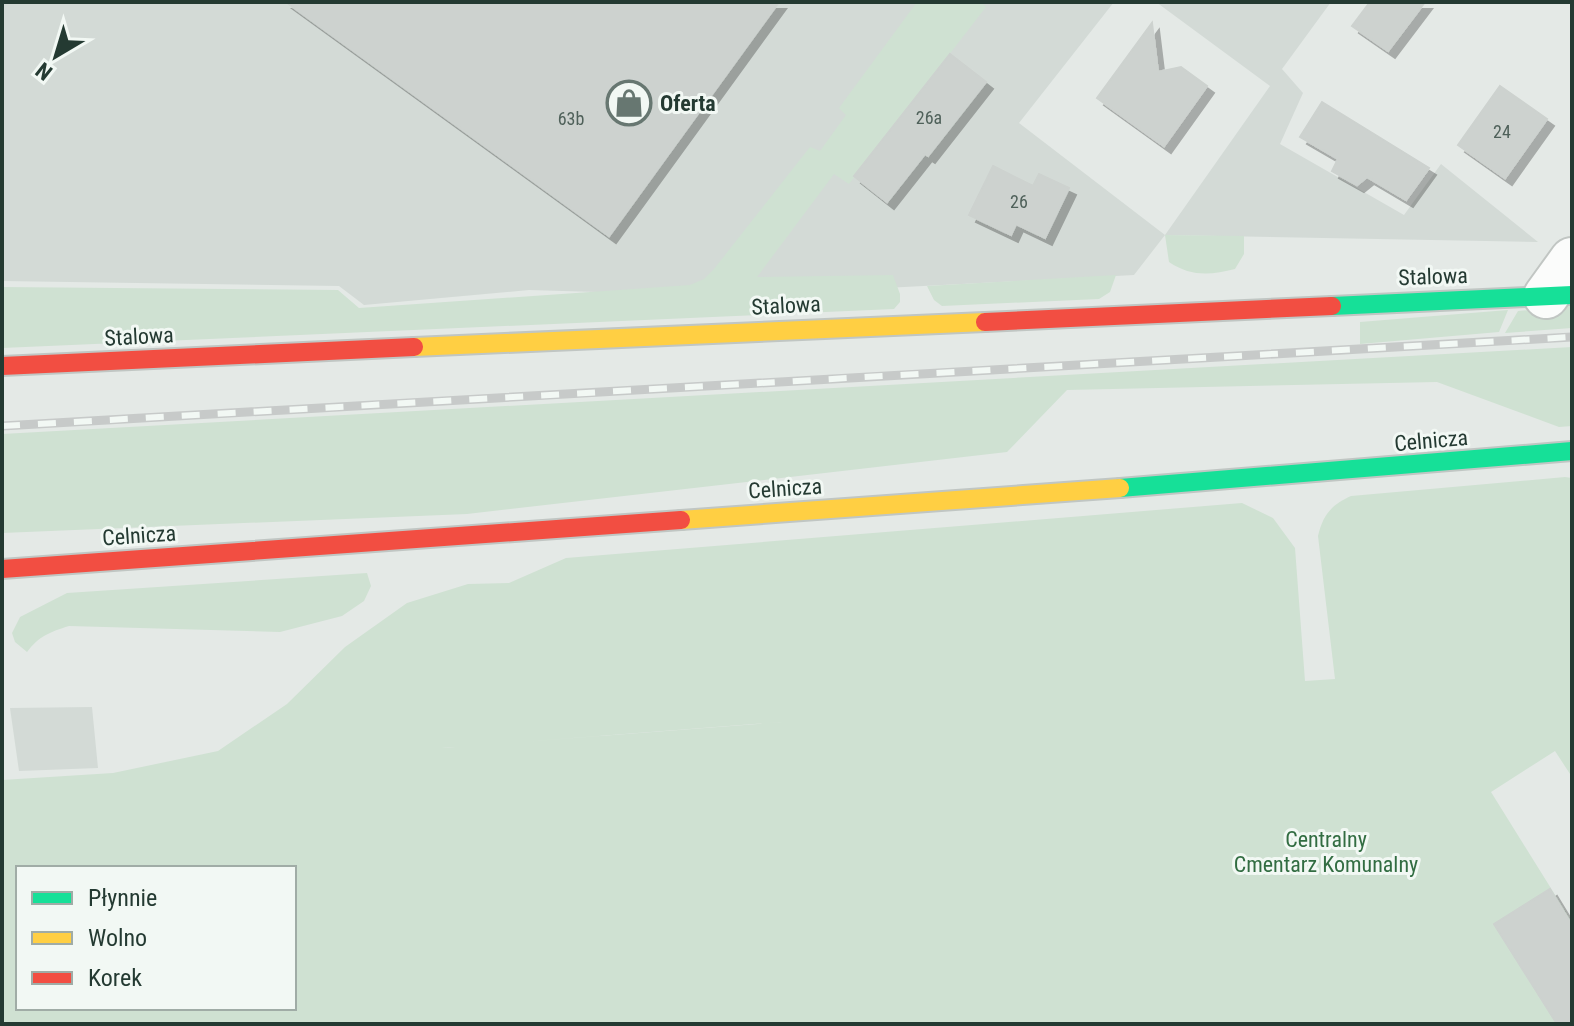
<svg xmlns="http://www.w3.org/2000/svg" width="1574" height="1026" font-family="'Roboto Condensed',sans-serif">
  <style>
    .built { fill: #d3dad6 }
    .green { fill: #cfe1d2; fill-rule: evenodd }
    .building { fill: #cdd2cf; stroke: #cdd2cf; stroke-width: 2; filter: url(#shadow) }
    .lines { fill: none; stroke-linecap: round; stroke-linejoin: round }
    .street-casing { stroke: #c1c6c3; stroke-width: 48 }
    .fast-casing { stroke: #c0c6c3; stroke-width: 22 }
    .slow-casing { stroke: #c0c6c3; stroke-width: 22 }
    .jam-casing { stroke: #c0c6c3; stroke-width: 22 }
    .street { stroke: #fbfcfb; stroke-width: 44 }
    .fast { stroke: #16e098; stroke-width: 18 }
    .slow { stroke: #ffcf43; stroke-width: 18 }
    .jam { stroke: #f24e42; stroke-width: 18 }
    .rail-casing { stroke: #c7cac9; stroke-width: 9 }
    .rail { stroke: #f2f8f4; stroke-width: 6; stroke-dasharray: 18; stroke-linecap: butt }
    .labels { text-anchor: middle; stroke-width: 6; stroke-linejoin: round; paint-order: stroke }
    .number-label { font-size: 18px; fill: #4f615a }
    .poi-label { font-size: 22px; font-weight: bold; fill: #243a32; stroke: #f2f8f4; text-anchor: start }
    .street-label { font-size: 22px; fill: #243a32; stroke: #f2f8f4 }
    .park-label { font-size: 22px; fill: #326d42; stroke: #f2f8f4 }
  </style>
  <defs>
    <filter id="shadow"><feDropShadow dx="7" dy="7" stdDeviation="0" flood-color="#0004"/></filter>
  </defs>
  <rect width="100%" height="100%" fill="#e4e9e6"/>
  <path class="built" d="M 2,2 L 1114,2 L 1019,123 L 1165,235 L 1270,86 L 1156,2 L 1331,2 L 1282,69 L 1303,93 L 1280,144 L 1404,215 L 1441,164 L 1538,242 L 1165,235 L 1134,275 L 733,296 L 529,290 L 364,305 L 339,286 L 2,281 Z
    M 92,707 L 98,768 L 19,771 L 10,708 Z"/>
  <path class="green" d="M 917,2 L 981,2 L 986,7 L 849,184 L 834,174 L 757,277 L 893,275 L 900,294 L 900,302 L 894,309 L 2,348 L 2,287 L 338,290 L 359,308 L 690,285 L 704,279 L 714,269 L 810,147 L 820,151 L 846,115 L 839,108 Z
    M 1165,235 L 1244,236 L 1244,254 L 1235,269 C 1211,275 1191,277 1169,262 Z
    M 1116,275 L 1110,292 L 1099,299 L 942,306 L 934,300 L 927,286 Z
    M 1572,306 L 1572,328 L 1505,333 L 1518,311 Z
    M 1508,310 L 1499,332 L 1360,344 L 1360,322 Z
    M 1572,347 L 1572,426 L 1559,427 L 1437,382 L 1067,390 L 1007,452 L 467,514 L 2,533 L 2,434 Z
    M 1565,477 L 1572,478 L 1572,777 L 1555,751 L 1491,792 L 1572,922 L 1572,1024 L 2,1024 L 2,780 L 113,773 L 218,751 L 287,704 L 345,647 L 407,603 L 468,584 L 509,583 L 566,558 L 1242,503 L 1273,518 L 1295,548 L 1305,681 L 1335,679 L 1318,536 C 1323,515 1331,505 1351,496 ZM 782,722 L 442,748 L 781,722 ZM 18,868 L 294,868 L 294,1008 L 18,1008 Z
    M 367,573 L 371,586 L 364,601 L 342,616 L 280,632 L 69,626 C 50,632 39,636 27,652 L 15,642 L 12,633 L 20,617 L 67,593 Z"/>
  <path class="building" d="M 286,2 L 779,2 L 609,236 Z
    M 1370,2 L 1425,2 L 1388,51 L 1352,26 Z
    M 1152,23 L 1158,72 L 1181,67 L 1207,86 L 1164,146 L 1097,98 Z
    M 950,54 L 986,82 L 928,156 L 925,154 L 887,202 L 854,176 Z
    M 1500,86 L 1547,119 L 1505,178 L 1458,145 Z
    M 1322,102 L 1429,168 L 1406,200 L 1367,177 L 1357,185 L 1332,171 L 1338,159 L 1300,137 Z
    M 993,166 L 1033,186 L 1039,174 L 1069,188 L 1045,238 L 1016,224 L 1011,235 L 969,215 Z
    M 1550,889 L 1572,925 L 1572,1024 L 1557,1024 L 1494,924 Z"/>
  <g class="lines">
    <g class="street-casing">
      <path id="street" d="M 1546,296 L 1572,260"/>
    </g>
    <g class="fast-casing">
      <path id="fast" d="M 1332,306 L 1572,295
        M 1120,488 L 1572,451"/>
    </g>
    <g class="slow-casing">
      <path id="slow" d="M 414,347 L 985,322
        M 681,520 L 1120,488"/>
    </g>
    <g class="jam-casing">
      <path id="jam" d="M 985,322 L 1332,306
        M 2,366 L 414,347
        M 2,569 L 681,520"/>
    </g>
    <use href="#street" class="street"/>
    <use href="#fast" class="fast"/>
    <use href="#slow" class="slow"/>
    <use href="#jam" class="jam"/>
    <g class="rail-casing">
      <path id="rail" d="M 2,426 L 1572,337"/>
    </g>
    <use href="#rail" class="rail"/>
  </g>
  <defs>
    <g id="shop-ring" transform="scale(2.3)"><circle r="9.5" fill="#f2f8f4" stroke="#677771" stroke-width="1.5"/><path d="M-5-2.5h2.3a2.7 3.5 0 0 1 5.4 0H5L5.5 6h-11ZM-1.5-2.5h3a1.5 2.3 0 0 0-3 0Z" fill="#677771"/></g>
  </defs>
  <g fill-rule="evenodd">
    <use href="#shop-ring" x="629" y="103"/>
  </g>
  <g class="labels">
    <g class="number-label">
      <text x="929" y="124">26a</text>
      <text x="571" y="125">63b</text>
      <text x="1502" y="138">24</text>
      <text x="1019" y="208">26</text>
    </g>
    <g class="poi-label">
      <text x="660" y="111">Oferta</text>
    </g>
    <g class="street-label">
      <text transform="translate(1433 276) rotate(-2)" y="8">Stalowa</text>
      <text transform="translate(786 305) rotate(-3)" y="8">Stalowa</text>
      <text transform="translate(139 336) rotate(-3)" y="8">Stalowa</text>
      <text transform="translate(1431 440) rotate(-5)" y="8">Celnicza</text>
      <text transform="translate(785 488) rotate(-4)" y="8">Celnicza</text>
      <text transform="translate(139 535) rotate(-4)" y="8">Celnicza</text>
    </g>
    <g class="park-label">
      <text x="1326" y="847">Centralny<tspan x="1326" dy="25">Cmentarz Komunalny</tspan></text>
    </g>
  </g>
  <rect width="1574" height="1026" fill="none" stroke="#243a32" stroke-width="8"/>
  <rect x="16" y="866" width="280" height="144" fill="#f2f8f4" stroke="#a0aca6" stroke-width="2"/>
  <rect x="32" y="892" width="40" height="12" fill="#16e098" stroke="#a0aca6" stroke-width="2"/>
  <text x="88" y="906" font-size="24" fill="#243a32">Płynnie</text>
  <rect x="32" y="932" width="40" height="12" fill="#ffcf43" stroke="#a0aca6" stroke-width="2"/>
  <text x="88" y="946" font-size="24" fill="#243a32">Wolno</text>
  <rect x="32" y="972" width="40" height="12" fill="#f24e42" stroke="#a0aca6" stroke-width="2"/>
  <text x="88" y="986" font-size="24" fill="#243a32">Korek</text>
  <g transform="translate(56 56) rotate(218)" stroke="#f2f8f4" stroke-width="6" paint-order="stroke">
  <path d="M0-6L14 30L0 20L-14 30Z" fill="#243a32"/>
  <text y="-12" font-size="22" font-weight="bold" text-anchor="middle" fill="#243a32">N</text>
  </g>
</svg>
